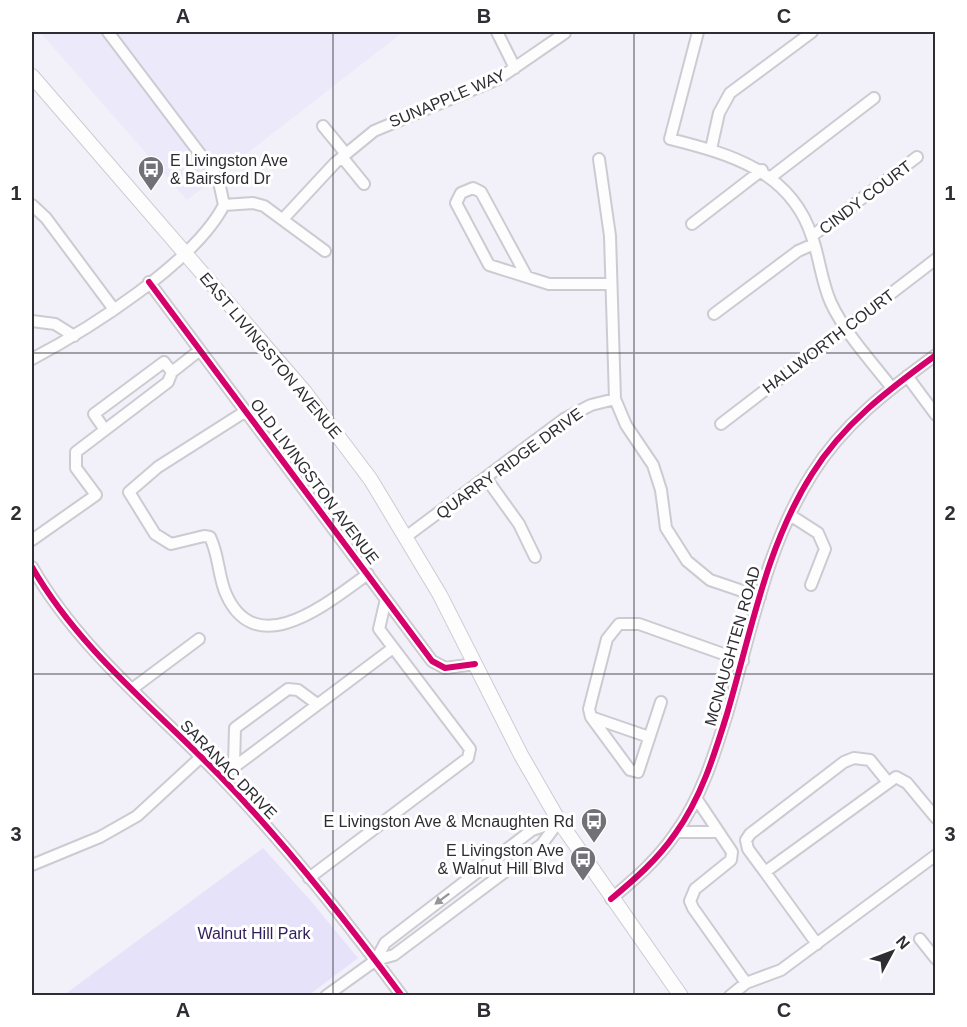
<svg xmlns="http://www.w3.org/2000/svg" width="967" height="1027" font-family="Arial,sans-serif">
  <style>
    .built { fill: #ece9fa }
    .green { fill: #e6e2fa }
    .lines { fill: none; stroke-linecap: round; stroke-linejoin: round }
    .minor-casing { stroke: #cdcbd2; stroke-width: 14 }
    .major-casing { stroke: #cdcbd2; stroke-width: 16 }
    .minor { stroke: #fdfdfe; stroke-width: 10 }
    .major { stroke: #fdfdfe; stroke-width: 14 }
    .cycleway-casing { stroke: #fff; stroke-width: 10 }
    .cycleway { stroke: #d6006c; stroke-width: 6 }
    .oneway { fill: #969598 }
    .grid { fill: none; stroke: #2e2d33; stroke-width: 1.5; stroke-opacity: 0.55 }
    .labels { text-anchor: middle; stroke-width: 6; stroke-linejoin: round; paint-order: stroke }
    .street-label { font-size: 16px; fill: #2e2d33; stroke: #fff }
    .poi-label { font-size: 16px; fill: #2e2d33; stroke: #fff; text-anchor: end }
    .park-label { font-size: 16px; fill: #2f1e59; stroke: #fff }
    .neatline { fill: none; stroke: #2e2d33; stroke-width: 2 }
    .grid-label { font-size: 20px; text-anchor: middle; font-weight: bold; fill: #2e2d33 }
  </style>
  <rect width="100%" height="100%" fill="#f2f0f8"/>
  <path class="built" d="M 40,32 L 403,32 L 187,200 Z"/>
  <path class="green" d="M 263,848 L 310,900 L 358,958 L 309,995 L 64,995 Z"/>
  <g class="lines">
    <g class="minor-casing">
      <path id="minor" d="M 108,32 L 213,171 L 219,182 L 224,205
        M 497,32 L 515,68
        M 698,32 L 670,139 C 730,154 791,171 812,237 C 820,259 821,281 831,303 C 845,333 871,361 892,388
        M 323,126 L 346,154
        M 711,149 L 719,113 L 730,93 L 812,32
        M 342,157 L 364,184
        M 599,159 L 610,236 L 615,399 L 626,425 L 653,465 L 661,490 L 666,528 L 687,561 L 710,580 L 760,597
        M 771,177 L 874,98
        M 32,205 L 46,218 L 113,308
        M 224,205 L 253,203 L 264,206 L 325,251
        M 283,219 L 335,163 L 374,131 L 498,79 L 565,33
        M 692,224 L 762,170
        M 812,236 L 917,157
        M 527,277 L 481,192 L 473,188 L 461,193 L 456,203 L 489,265 L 549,284 L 611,284
        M 149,282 L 432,661 L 445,668 L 475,664
        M 714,314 L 798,251 L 814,244
        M 32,321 L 55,324 L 74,336
        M 32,359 C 89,329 194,263 224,205
        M 907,376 L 936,415
        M 246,411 L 158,467 L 129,492 L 155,534 L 171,544 L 204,536 L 210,537 C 219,555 218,576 226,594 C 257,664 331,600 368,574
        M 721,424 L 936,259
        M 105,430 L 94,414 L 164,362 L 172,372
        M 486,478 L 519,524 L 535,557
        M 790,515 L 818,533 L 825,549 L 811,585
        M 407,536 L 564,419 L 591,405 L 615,399
        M 32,540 L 96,495 L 76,468 L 76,452 L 168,382 L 172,372 L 200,350
        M 32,567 C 79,649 154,708 219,775 C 285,843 345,919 402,996
        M 132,689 L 199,639
        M 661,702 L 638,772 L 630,770 L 591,717 L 589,709 L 607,639 L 619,624 L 639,624 L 743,661
        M 591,717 L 649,737
        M 234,765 L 235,728 L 288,689 L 298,690 L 317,704
        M 221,777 L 393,648
        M 696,798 L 732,852 L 731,860 L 695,889 L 690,901 L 693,908 L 746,983 L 730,996
        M 676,832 L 718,832
        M 32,865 L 100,837 L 137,816 L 201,757
        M 765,872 L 748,849 L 746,840 L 750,834 L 844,762 L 854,758 L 870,760 L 887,781
        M 309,878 L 468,758 L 470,749 L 379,629 L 386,599
        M 611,899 C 635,879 657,860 675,834 C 701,798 714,756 727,714 C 751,633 766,546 812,474 C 843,424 888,390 936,355
        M 920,939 L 936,959
        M 817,944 L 765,872 L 896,777 L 907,783 L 936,818
        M 376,960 L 385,943 L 532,830 L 559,821
        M 746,983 L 781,970 L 936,855
        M 326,996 L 376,960 L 394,955 L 542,844 L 559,821"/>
    </g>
    <g class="major-casing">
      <path id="major" d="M 32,76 L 304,391 L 371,480 L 440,595 L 521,755 L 559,821 L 681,996"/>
    </g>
    <use href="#minor" class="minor"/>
    <use href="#major" class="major"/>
    <g class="cycleway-casing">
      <path id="cycleway" d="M 149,282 L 432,661 L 445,668 L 475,664
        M 32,567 C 79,649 154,708 219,775 C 285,843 345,919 402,996
        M 611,899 C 635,879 657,860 675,834 C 701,798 714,756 727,714 C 751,633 766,546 812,474 C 843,424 888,390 936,355"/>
    </g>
    <use href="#cycleway" class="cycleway"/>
  </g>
  <defs><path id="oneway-solid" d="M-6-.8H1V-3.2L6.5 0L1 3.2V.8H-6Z" transform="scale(1.5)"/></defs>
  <use class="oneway" href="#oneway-solid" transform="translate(442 899) rotate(143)"/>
  <path class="grid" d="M 333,32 L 333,996M 634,32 L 634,996M 32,353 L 936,353M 32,674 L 936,674"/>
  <defs>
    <g id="bus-pin" transform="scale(1.35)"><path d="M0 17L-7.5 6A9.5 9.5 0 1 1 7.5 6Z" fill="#737178" stroke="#fff"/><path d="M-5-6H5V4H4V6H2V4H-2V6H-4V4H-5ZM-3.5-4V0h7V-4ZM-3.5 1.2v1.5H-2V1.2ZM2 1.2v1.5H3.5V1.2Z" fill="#fff"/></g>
  </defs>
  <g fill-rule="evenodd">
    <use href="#bus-pin" x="151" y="169"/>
    <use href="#bus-pin" x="594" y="821"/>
    <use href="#bus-pin" x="583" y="859"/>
  </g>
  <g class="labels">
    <g class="street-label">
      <text transform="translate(447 98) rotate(-23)" y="6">SUNAPPLE WAY</text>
      <text transform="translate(865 197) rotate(-37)" y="6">CINDY COURT</text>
      <text transform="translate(828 341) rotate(-37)" y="6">HALLWORTH COURT</text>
      <text transform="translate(271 355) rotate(50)" y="6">EAST LIVINGSTON AVENUE</text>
      <text transform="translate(509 463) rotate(-36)" y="6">QUARRY RIDGE DRIVE</text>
      <text transform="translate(315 481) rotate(53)" y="6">OLD LIVINGSTON AVENUE</text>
      <text transform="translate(732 646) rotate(-74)" y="6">MCNAUGHTEN ROAD</text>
      <text transform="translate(229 769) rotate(46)" y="6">SARANAC DRIVE</text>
    </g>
    <g class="poi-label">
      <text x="170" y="166" text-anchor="start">E Livingston Ave<tspan x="170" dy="18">&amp; Bairsford Dr</tspan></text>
      <text x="574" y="827">E Livingston Ave &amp; Mcnaughten Rd</text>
      <text x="564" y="856">E Livingston Ave<tspan x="564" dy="18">&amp; Walnut Hill Blvd</tspan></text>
    </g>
    <g class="park-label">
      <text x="254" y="939">Walnut Hill Park</text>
    </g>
  </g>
  <rect width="967" height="1027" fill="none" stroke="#ffffff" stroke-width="66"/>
  <g transform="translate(892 952) rotate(49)" stroke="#ffffff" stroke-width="4.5" paint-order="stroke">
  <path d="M0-4.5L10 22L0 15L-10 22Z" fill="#2e2d33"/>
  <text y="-9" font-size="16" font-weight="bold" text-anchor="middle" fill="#2e2d33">N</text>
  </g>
  <rect x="33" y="33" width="901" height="961" class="neatline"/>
  <g class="grid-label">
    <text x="183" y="23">A</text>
    <text x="484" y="23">B</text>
    <text x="784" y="23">C</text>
    <text x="16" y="200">1</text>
    <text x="950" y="200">1</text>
    <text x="16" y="520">2</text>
    <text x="950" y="520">2</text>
    <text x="16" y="841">3</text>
    <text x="950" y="841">3</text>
    <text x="183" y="1017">A</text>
    <text x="484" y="1017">B</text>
    <text x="784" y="1017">C</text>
  </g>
</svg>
